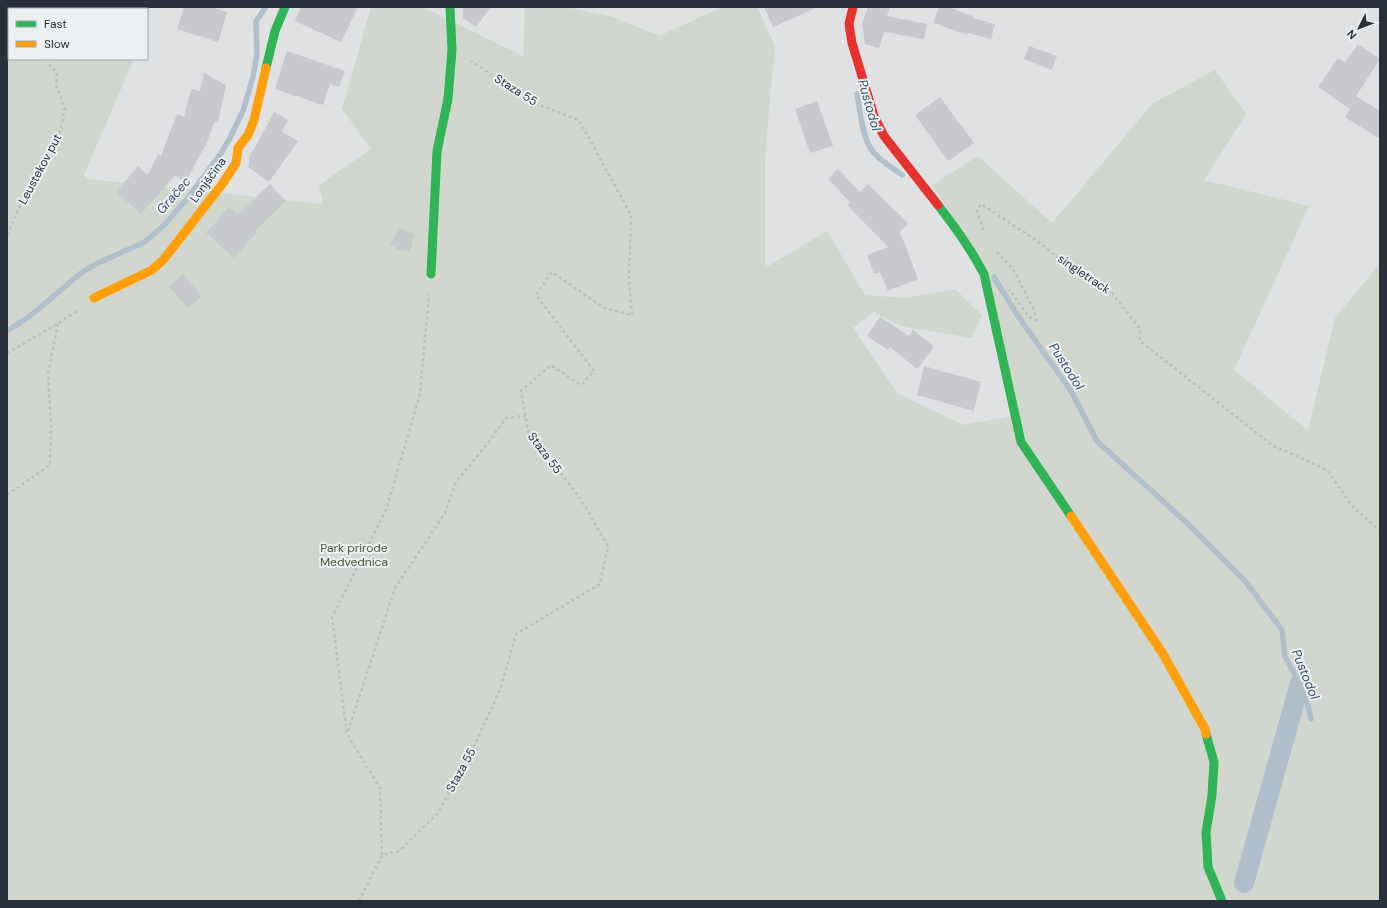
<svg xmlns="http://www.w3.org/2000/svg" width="1387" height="908" font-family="'DM Sans',sans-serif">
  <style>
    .green { fill: #d1d7cf }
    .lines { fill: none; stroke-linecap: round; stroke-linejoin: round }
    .stream { stroke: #afc0cc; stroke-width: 5.5 }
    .canal { stroke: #afc0cc; stroke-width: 20 }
    .building { fill: #c7c9cc }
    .path { stroke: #bdc0c2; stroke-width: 2.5; stroke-dasharray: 3 3; stroke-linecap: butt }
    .fast { stroke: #30b455; stroke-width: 9 }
    .slow { stroke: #ff9f0a; stroke-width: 9 }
    .jam { stroke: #e5322d; stroke-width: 9 }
    .labels { text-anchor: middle; stroke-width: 4; stroke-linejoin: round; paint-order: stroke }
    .street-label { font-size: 12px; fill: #28313a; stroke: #ecf0f3 }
    .park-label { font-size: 12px; fill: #3f5537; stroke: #ecf0f3 }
    .water-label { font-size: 13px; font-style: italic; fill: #37536a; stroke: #ecf0f3 }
  </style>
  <rect width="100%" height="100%" fill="#dfe1e3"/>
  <path class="green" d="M 7,7 L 150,7 L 147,24 L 147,9 L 9,9 L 9,59 L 134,59 L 84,175 L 88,179 L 323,204 L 319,185 L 371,149 L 342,109 L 371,7 L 423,7 L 523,56 L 525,7 L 566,7 L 613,17 L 659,36 L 722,7 L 757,7 L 775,46 L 765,154 L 765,268 L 827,231 L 865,295 L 905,298 L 955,289 L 982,315 L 972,338 L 901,326 L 874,312 L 853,328 L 898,394 L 964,425 L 1017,415 L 983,262 L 932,185 L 978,156 L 1052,223 L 1153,103 L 1215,70 L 1246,114 L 1204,180 L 1309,206 L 1234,370 L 1308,430 L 1335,318 L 1380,263 L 1380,901 L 7,901 Z"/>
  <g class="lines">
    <path class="stream" d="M 857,94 C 860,110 862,135 871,149 C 878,160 892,167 902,175
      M 994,277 L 1016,313 L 1071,391 L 1097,441 L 1189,525 L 1245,581 L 1282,630 L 1285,657 L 1300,683 L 1308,706 L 1311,719
      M 7,331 L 30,316 L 81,273 L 98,263 L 145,242 L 165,224 L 188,198 L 219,156 L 229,140 L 243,111 L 253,77 L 257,54 L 256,21 L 266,7"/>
    <path class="canal" d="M 1244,883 L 1300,683"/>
  </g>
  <path class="building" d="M 184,7 L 211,7 L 227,12 L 218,42 L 177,29 Z
    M 301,7 L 358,7 L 341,42 L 295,21 Z
    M 463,7 L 491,7 L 476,27 L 463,18 Z
    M 764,7 L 818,7 L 773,27 Z
    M 868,7 L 890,7 L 887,16 L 927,24 L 924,39 L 884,32 L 879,48 L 865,44 L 862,24 Z
    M 939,7 L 948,7 L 974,17 L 973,18 L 995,24 L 991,39 L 968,33 L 967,35 L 933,23 Z
    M 1358,44 L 1380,59 L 1356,96 L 1380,111 L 1380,139 L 1345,117 L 1350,109 L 1318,87 L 1338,58 L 1345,63 Z
    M 1029,46 L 1057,56 L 1052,70 L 1024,59 Z
    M 287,51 L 345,71 L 339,87 L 330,84 L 323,105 L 275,89 Z
    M 204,73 L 226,85 L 218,122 L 215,121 L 207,142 L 186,182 L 175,176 L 141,214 L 116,192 L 138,166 L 148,175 L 158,154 L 161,156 L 177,114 L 184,117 L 191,89 L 200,91 Z
    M 940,97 L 974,143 L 948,161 L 915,115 Z
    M 817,101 L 833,146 L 810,153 L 795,109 Z
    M 274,112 L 288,120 L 282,132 L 298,141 L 269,182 L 248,167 L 250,155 L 258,142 Z
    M 838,169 L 860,192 L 868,184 L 908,223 L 900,232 L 918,279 L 888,291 L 880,272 L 874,274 L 867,255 L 888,247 L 847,205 L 850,202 L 828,179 Z
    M 270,184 L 286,201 L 255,231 L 257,232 L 234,258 L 206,233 L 229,207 L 238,215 Z
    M 400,228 L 414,234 L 410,252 L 398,250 L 390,244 Z
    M 183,274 L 202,296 L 188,308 L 169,287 Z
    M 880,317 L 909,336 L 913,330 L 934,347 L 917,369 L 890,347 L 888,350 L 867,336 Z
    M 924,366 L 981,382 L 974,411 L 917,395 Z"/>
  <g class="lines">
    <path class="path" d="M 18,9 L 19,7
      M 39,9 L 39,7
      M 7,27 L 9,25
      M 983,230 L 977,211 L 981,204 L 1036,240 L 1070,267 L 1112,293 L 1140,329 L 1140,341 L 1272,445 L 1327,470 L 1352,506 L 1380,531
      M 7,235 L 25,195 L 60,132 L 65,108 L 56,85 L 57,73 L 49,64 L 48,59
      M 997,252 L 1013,269 L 1034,310 L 1036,320 L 1029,317 L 1009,289
      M 7,353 L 42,333 L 79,310
      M 7,495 L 50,465 L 51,424 L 48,374 L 58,324
      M 348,731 L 395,588 L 445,513 L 456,482 L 488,443 L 506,418 L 525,416
      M 382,855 L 380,788 L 347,734 L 332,617 L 387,507 L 403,452 L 420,394 L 429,294
      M 359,901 L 382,855 L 399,851 L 438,813 L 468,759 L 500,690 L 516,634 L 600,584 L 608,546 L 580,498 L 528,431 L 521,391 L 551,365 L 581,385 L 594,371 L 536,295 L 552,272 L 604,308 L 632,315 L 629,280 L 631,215 L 579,120 L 532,102 L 471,61"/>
    <path class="fast" d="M 266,68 L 275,31 L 285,7
      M 938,205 C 955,227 971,249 984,274 L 1021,442 L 1071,516
      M 431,274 L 437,151 L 448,99 L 452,50 L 450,7
      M 1206,734 L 1214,762 L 1212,796 L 1206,832 L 1208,867 L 1222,901"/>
    <path class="slow" d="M 94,298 L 152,270 L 164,259 L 223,183 L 236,163 L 238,148 L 248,135 L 254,120 L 266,68
      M 1071,516 L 1163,654 L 1205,729 L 1206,734"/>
    <path class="jam" d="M 853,7 L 849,24 L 852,43 L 874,116 L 884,136 L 938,205"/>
  </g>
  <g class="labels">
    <g class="street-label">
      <text transform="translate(516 90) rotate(32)" y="4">Staza 55</text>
      <text transform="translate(40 169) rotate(-62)" y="4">Leustekov put</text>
      <text transform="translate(208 180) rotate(-54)" y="4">Lonjščina</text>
      <text transform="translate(1084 274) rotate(34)" y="4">singletrack</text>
      <text transform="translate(545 453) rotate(53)" y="4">Staza 55</text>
      <text transform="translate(461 770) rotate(-61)" y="4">Staza 55</text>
    </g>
    <g class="park-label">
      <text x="354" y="552">Park prirode<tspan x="354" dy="14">Medvednica</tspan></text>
    </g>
    <g class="water-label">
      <text transform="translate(870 105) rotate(74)" y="5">Pustodol</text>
      <text transform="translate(173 195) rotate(-49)" y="5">Gračec</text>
      <text transform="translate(1067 366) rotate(57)" y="5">Pustodol</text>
      <text transform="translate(1306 674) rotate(68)" y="5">Pustodol</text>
    </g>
  </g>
  <rect width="1387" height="908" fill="none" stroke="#28313a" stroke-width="16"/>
  <rect x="8" y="8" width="140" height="52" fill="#ecf0f3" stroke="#9ea4a9"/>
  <rect x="16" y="21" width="20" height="6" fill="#30b455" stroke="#9ea4a9"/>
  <text x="44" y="28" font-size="12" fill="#28313a">Fast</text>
  <rect x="16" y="41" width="20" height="6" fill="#ff9f0a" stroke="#9ea4a9"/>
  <text x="44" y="48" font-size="12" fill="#28313a">Slow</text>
  <g transform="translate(1359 28) rotate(228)" stroke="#ecf0f3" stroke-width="3" paint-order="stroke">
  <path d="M0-3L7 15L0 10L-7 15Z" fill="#28313a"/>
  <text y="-6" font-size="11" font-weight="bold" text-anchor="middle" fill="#28313a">N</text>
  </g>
</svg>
